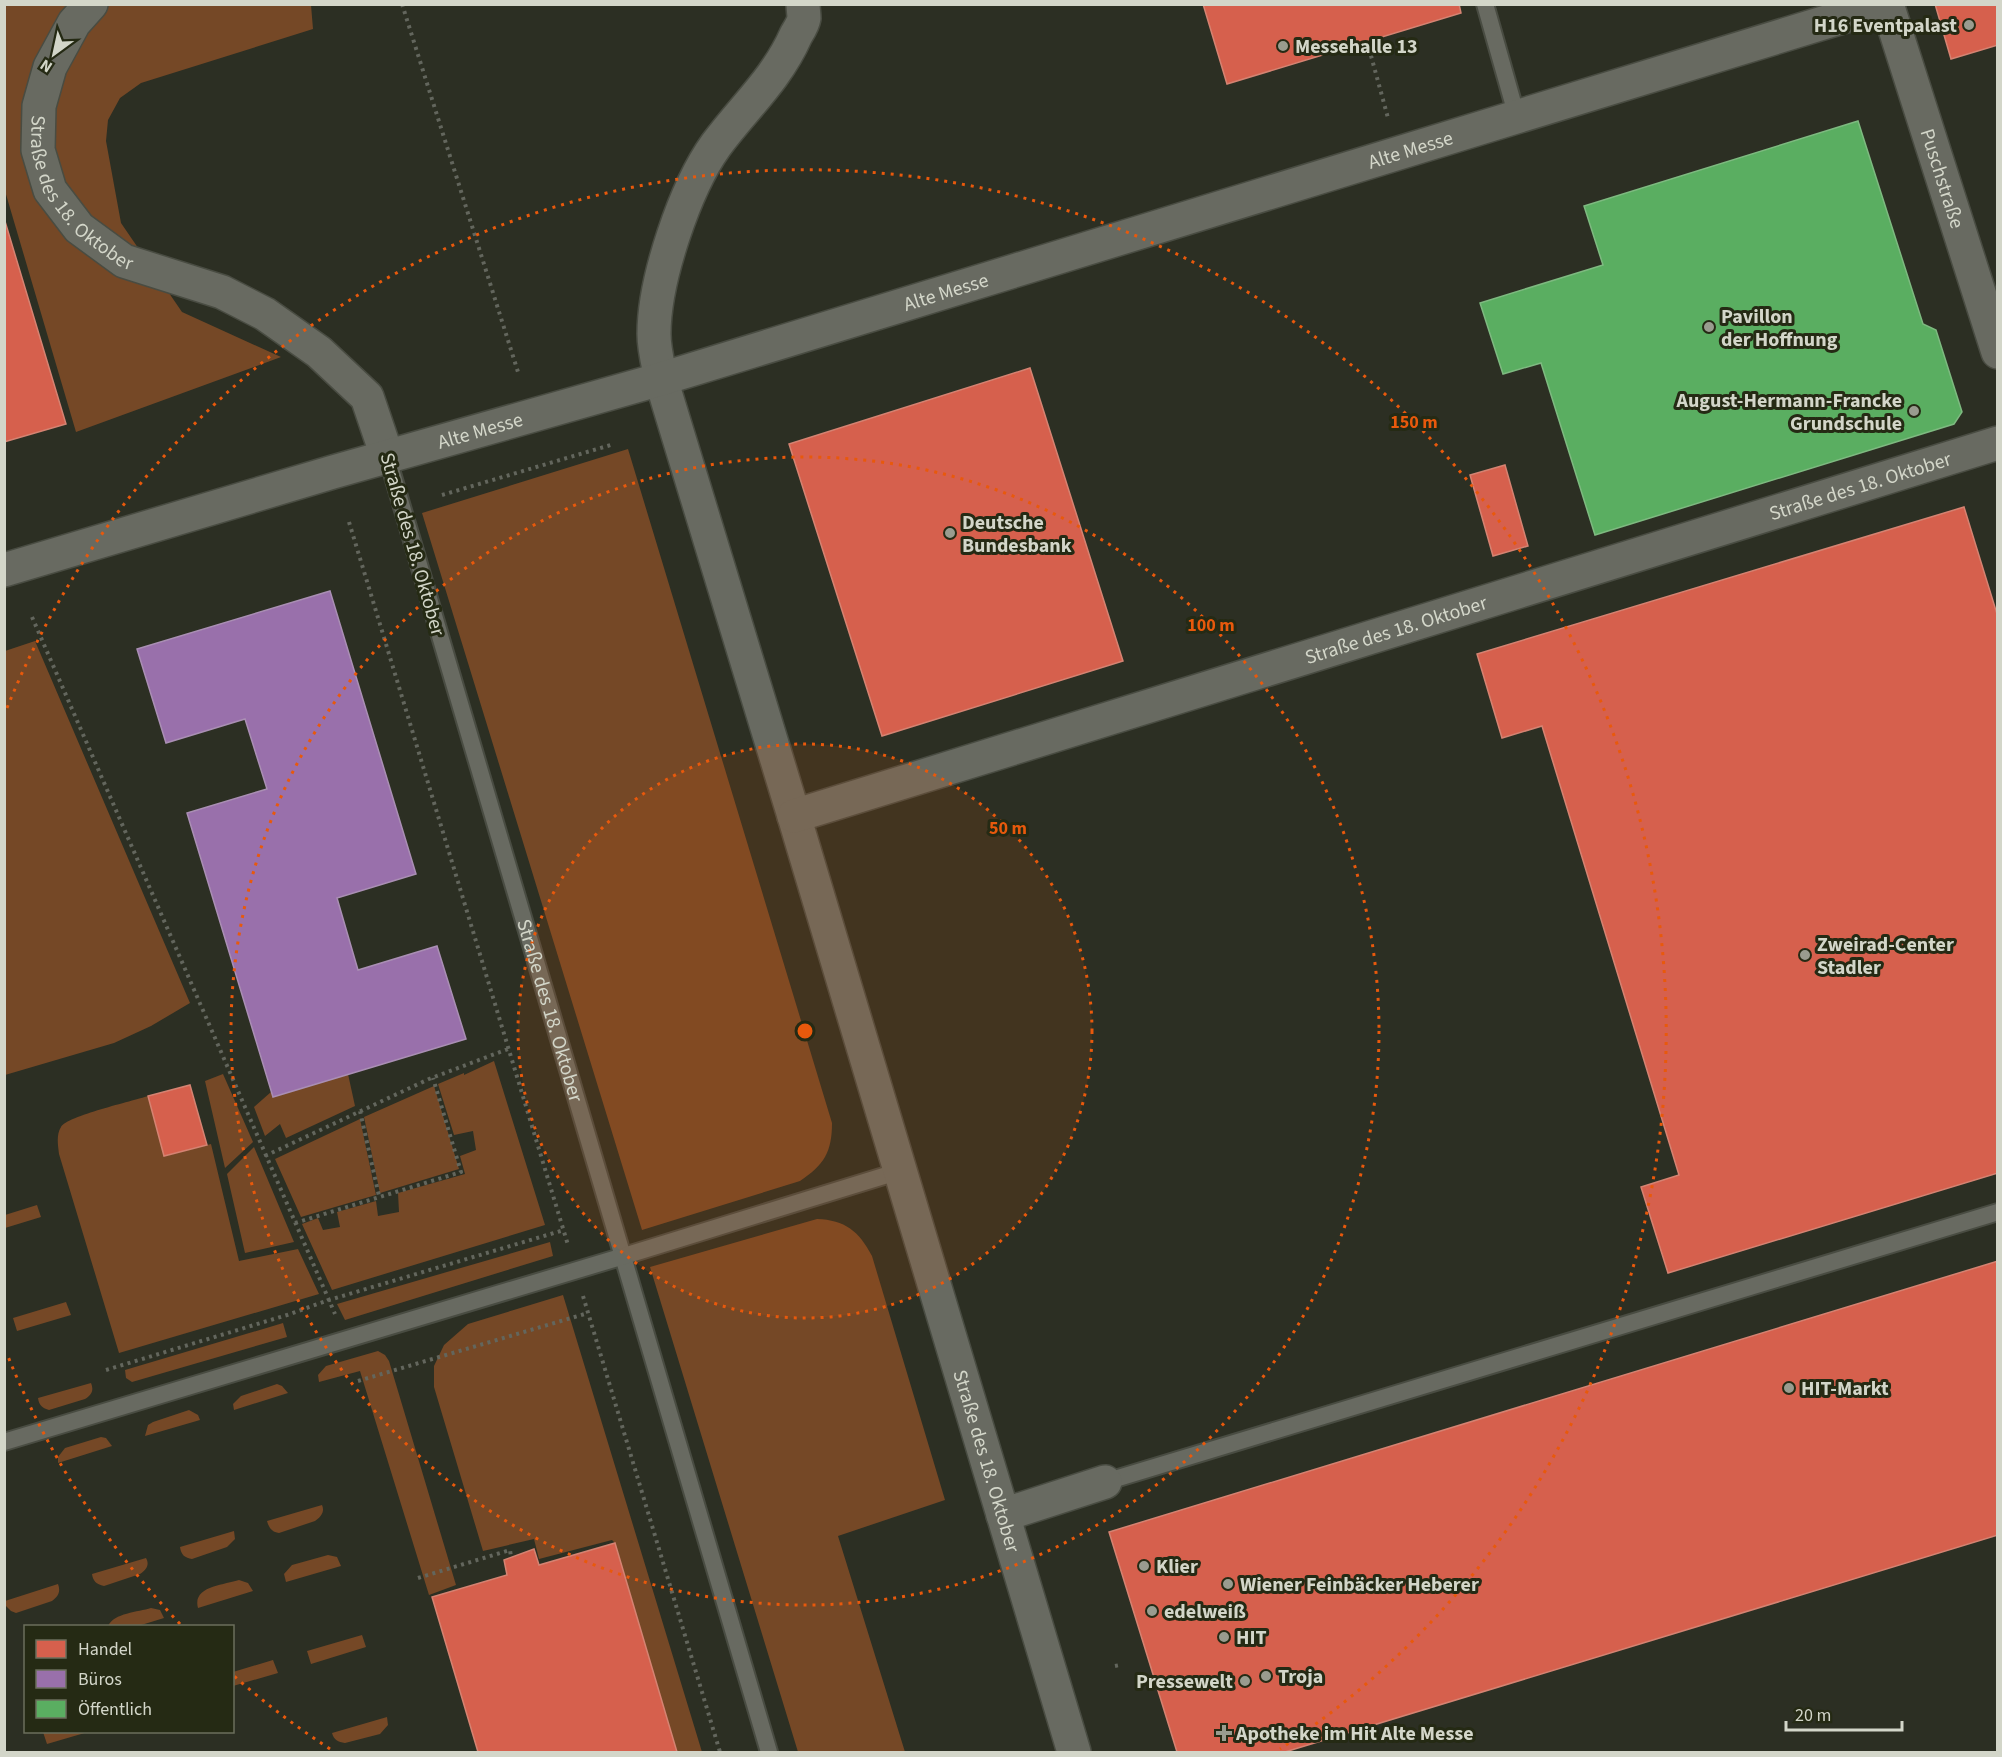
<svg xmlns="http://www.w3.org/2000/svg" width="2002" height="1757" font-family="'Source Sans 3',sans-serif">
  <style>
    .green { fill: #754826 }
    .shops { fill: #d6604d; stroke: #d58372; stroke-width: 1.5 }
    .offices { fill: #9970ab; stroke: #aa8fb4; stroke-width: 1.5 }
    .public { fill: #5aae61; stroke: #7eba80; stroke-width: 1.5 }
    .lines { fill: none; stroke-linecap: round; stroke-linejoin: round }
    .lane-casing { stroke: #494c42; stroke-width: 20 }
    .street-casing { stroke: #494c42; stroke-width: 36 }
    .path { stroke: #63665d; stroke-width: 4; stroke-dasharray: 3 4.5; stroke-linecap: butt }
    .lane { stroke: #686a61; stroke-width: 16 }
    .street { stroke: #686a61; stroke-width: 33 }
    .ring { fill: none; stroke: #e8590c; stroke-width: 3; stroke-dasharray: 3 6 }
    .poi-dot { fill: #999c8f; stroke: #252a14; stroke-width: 2 }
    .labels { text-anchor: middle; stroke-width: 6; stroke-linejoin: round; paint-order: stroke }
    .poi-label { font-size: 20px; font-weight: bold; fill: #d3d6c9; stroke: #252a14; text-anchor: start }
    .street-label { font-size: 20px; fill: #d3d6c9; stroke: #252a14 }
    .centre { fill: #e8590c; stroke: #252a14; stroke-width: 3 }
    .ring-label { font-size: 18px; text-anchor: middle; font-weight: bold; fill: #e8590c; stroke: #252a14; stroke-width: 6; stroke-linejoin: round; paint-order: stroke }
  </style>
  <rect width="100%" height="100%" fill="#2c2f23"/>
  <path class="green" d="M 4,5 L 311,5 L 313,29 L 141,83 L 120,98 L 108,120 L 106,141 L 121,223 L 182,312 L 281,357 L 76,432 L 5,191 Z
    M 628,449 L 832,1123 C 832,1152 824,1165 800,1181 L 642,1230 L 422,513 Z
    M 35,641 L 190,1003 L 151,1026 L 114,1043 L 5,1075 L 5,651 Z
    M 494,1061 L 545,1225 L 332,1290 L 302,1224 L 318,1218 L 323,1230 L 340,1227 L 337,1212 L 376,1201 L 378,1216 L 399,1212 L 398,1193 L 465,1174 L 460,1156 L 476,1150 L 473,1131 L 454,1135 L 438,1084 L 464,1073 L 464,1075 Z
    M 223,1074 L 253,1142 L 225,1168 L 205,1081 Z
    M 348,1074 L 355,1106 L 286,1138 L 280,1124 L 265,1136 L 254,1107 L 271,1092 L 273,1097 Z
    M 434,1086 L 459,1169 L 380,1193 L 364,1117 Z
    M 148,1096 L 165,1156 L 211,1144 L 239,1261 L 298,1249 L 319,1294 L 119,1353 L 59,1154 C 58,1145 56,1135 61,1127 C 67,1116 133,1101 148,1096 Z
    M 360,1119 L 376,1195 L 301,1217 L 275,1159 Z
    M 254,1147 L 294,1242 L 245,1253 L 227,1174 Z
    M 37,1205 L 41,1217 L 5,1228 L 5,1215 Z
    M 817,1219 C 845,1220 859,1231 872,1256 L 945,1500 L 838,1536 L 905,1752 L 798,1752 L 650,1267 Z
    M 550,1242 L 553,1256 L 345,1320 L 337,1304 Z
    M 563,1295 L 702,1752 L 677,1752 L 615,1543 L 612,1540 L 539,1559 L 534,1539 L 483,1551 L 434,1387 L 434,1366 L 444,1345 L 468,1324 Z
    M 66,1302 L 71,1315 L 17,1331 L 13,1318 Z
    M 283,1323 L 287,1337 L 132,1382 L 126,1378 L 125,1370 Z
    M 378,1351 L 385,1355 L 389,1361 L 456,1585 L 429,1595 L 360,1371 L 319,1382 L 318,1375 L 326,1366 Z
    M 91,1383 C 94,1390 92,1395 85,1399 L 49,1410 C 43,1408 39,1406 38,1398 Z
    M 277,1384 L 282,1386 L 288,1393 L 234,1410 L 233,1404 L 241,1396 Z
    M 189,1410 L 198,1415 L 200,1420 L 145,1436 L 148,1425 L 153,1422 Z
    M 101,1437 L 106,1438 L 112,1446 L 58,1463 L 58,1457 L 65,1448 Z
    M 322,1505 C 325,1512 321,1517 315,1521 L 279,1533 C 272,1532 269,1528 267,1521 Z
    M 234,1531 L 235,1539 L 227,1547 L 192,1559 C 185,1558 181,1555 180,1547 Z
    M 328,1555 L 337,1557 L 341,1566 L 286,1582 L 284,1574 L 292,1565 Z
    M 146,1558 C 150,1565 146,1570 140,1574 L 104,1586 C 96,1584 93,1581 92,1574 Z
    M 239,1580 L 248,1583 L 253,1591 L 198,1608 C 192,1586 224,1585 239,1580 Z
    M 58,1584 C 61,1592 58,1597 52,1601 L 16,1613 L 11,1611 L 5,1605 L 5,1601 Z
    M 151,1608 L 160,1610 L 164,1618 L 138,1626 L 108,1626 C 114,1613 138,1612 151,1608 Z
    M 362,1635 L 366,1647 L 311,1664 L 307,1651 Z
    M 273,1660 L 278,1673 L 233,1686 L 233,1672 Z
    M 387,1717 L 388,1725 L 380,1734 L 345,1743 C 338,1742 334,1740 332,1733 Z
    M 43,1732 L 88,1732 L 47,1744 Z"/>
  <path class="shops" d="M 1203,4 L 1459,4 L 1461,13 L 1227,84 Z
    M 1935,4 L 1998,4 L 1998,45 L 1951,59 Z
    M 4,218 L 66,424 L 4,442 Z
    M 1030,368 L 1123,661 L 882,736 L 789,444 Z
    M 1505,465 L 1528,546 L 1493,556 L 1470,475 Z
    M 1964,507 L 1998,617 L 1998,1173 L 1668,1273 L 1641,1187 L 1679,1175 L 1542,726 L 1502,738 L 1477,654 Z
    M 190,1085 L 207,1145 L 164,1156 L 148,1096 Z
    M 1998,1261 L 1998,1535 L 1285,1752 L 1177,1752 L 1109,1532 Z
    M 615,1543 L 677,1752 L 478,1752 L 432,1597 L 507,1575 L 504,1560 L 534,1549 L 539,1565 Z"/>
  <path class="offices" d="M 330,591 L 416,874 L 337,898 L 358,970 L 437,946 L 466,1039 L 273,1097 L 187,813 L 267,789 L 245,719 L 166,743 L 137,649 Z"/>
  <path class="public" d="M 1858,121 L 1923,324 L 1936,330 L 1962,412 L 1954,424 L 1595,535 L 1541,363 L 1503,374 L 1480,303 L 1603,265 L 1584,206 Z"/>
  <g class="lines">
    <g class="lane-casing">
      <g id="lane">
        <path d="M 1485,4 L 1517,117"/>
        <path id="s1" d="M 387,456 L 769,1752"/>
        <path d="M 4,1442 L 624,1256 L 900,1171"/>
        <path d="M 1105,1482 L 1998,1212"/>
      </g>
    </g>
    <g class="street-casing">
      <g id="street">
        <path id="s2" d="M 91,4 L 74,23 L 50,67 L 39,106 L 38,150 L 50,190 L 79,228 L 124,261 L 222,292 L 265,314 L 319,352 L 367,397 L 387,456"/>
        <path id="s3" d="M 803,4 C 803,9 804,14 804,18 C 803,24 799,30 796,35 C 776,80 744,107 716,145 C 685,188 654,280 654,334 C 654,349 658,364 661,379 L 794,816 L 1074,1752"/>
        <path id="s4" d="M 1887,4 L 1998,352"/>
        <path id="s5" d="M 4,570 L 333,472 L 661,379 L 1885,4"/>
        <path id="s6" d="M 794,816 L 1998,443"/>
        <path d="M 1003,1515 L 1105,1482"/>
      </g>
    </g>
    <path class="path" d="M 402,4 L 518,372
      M 1367,41 L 1388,118
      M 442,495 L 614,444
      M 349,522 L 568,1245
      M 32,617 L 335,1314
      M 360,1111 L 379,1196
      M 265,1156 L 429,1079 L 508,1049
      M 295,1223 L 461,1172 L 433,1078
      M 583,1296 L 720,1752
      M 106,1370 L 287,1315 L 329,1300 L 564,1230
      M 358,1381 L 588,1313
      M 418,1578 L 510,1550 L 511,1557
      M 1115,1666 L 1120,1665"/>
    <use href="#lane" class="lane"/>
    <use href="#street" class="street"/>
  </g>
  <circle cx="805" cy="1031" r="287" fill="#e8590c" fill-opacity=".12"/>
  <g class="ring">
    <circle cx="805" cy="1031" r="287"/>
    <circle cx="805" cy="1031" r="574"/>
    <path d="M330 1749A861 861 0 0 1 234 1676M180 1624A861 861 0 0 1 7 1354M7 708A861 861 0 1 1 1280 1749"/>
  </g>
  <g class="poi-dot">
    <circle cx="1969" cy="25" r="6"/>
    <circle cx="1283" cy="46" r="6"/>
    <circle cx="1709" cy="327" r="6"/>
    <circle cx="1914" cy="411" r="6"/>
    <circle cx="950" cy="533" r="6"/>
    <circle cx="1805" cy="955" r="6"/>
    <circle cx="1789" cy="1388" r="6"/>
    <circle cx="1144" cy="1566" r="6"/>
    <circle cx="1228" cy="1584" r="6"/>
    <circle cx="1152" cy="1611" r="6"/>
    <circle cx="1224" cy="1637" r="6"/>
    <circle cx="1266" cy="1676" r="6"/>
    <circle cx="1245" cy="1681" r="6"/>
    <path d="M1221 1724h6v6h6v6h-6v6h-6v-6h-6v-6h6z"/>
  </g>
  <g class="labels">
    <g class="poi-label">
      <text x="1957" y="32" text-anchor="end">H16 Eventpalast</text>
      <text x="1295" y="53">Messehalle 13</text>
      <text x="1721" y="323">Pavillon<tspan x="1721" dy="23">der Hoffnung</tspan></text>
      <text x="1902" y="407" text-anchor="end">August-Hermann-Francke<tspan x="1902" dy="23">Grundschule</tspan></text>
      <text x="962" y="529">Deutsche<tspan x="962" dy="23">Bundesbank</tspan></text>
      <text x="1817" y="951">Zweirad-Center<tspan x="1817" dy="23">Stadler</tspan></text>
      <text x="1801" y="1395">HIT-Markt</text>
      <text x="1156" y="1573">Klier</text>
      <text x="1240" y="1591">Wiener Feinbäcker Heberer</text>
      <text x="1164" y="1618">edelweiß</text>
      <text x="1236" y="1644">HIT</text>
      <text x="1278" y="1683">Troja</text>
      <text x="1233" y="1688" text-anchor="end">Pressewelt</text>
      <text x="1236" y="1740">Apotheke im Hit Alte Messe</text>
    </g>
    <g class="street-label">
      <text dy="7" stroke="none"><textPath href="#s5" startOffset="1468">Alte Messe</textPath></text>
      <text dy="7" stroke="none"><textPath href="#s4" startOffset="183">Puschstraße</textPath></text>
      <text dy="7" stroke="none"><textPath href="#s2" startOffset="220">Straße des 18. Oktober</textPath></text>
      <text dy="7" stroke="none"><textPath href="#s5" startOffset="982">Alte Messe</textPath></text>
      <text dy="7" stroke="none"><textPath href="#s5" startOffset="496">Alte Messe</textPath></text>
      <text dy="7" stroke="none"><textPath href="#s6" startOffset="1116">Straße des 18. Oktober</textPath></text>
      <text transform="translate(413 544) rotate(74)" y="7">Straße des 18. Oktober</text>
      <text dy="7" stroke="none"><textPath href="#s6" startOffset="630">Straße des 18. Oktober</textPath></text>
      <text dy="7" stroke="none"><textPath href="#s1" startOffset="578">Straße des 18. Oktober</textPath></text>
      <text dy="7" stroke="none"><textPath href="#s3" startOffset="1546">Straße des 18. Oktober</textPath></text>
    </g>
  </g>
  <circle cx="805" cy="1031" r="9" class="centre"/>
  <g class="ring-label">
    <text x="1414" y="428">150 m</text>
    <text x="1211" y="631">100 m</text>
    <text x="1008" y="834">50 m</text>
  </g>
  <rect width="2002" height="1757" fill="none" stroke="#d3d6c9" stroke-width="12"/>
  <rect x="24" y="1625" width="210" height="108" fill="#252a14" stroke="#6b6f5c" stroke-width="1.5"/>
  <rect x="36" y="1640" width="30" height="18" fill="#d6604d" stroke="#6b6f5c" stroke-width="1.5"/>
  <text x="78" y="1655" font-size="18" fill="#d3d6c9">Handel</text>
  <rect x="36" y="1670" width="30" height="18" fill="#9970ab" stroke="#6b6f5c" stroke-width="1.5"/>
  <text x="78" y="1685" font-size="18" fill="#d3d6c9">Büros</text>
  <rect x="36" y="1700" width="30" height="18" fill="#5aae61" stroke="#6b6f5c" stroke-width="1.5"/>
  <text x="78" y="1715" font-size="18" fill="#d3d6c9">Öffentlich</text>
  <g transform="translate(54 54) rotate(213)" stroke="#252a14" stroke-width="4.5" paint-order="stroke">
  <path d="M0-4.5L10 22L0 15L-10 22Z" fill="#d3d6c9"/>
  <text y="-9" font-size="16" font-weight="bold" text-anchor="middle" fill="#d3d6c9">N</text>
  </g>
  <path d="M1786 1721v9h116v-9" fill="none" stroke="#d3d6c9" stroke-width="3"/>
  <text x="1795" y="1721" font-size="18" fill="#d3d6c9" stroke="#252a14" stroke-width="4.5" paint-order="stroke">20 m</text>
</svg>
